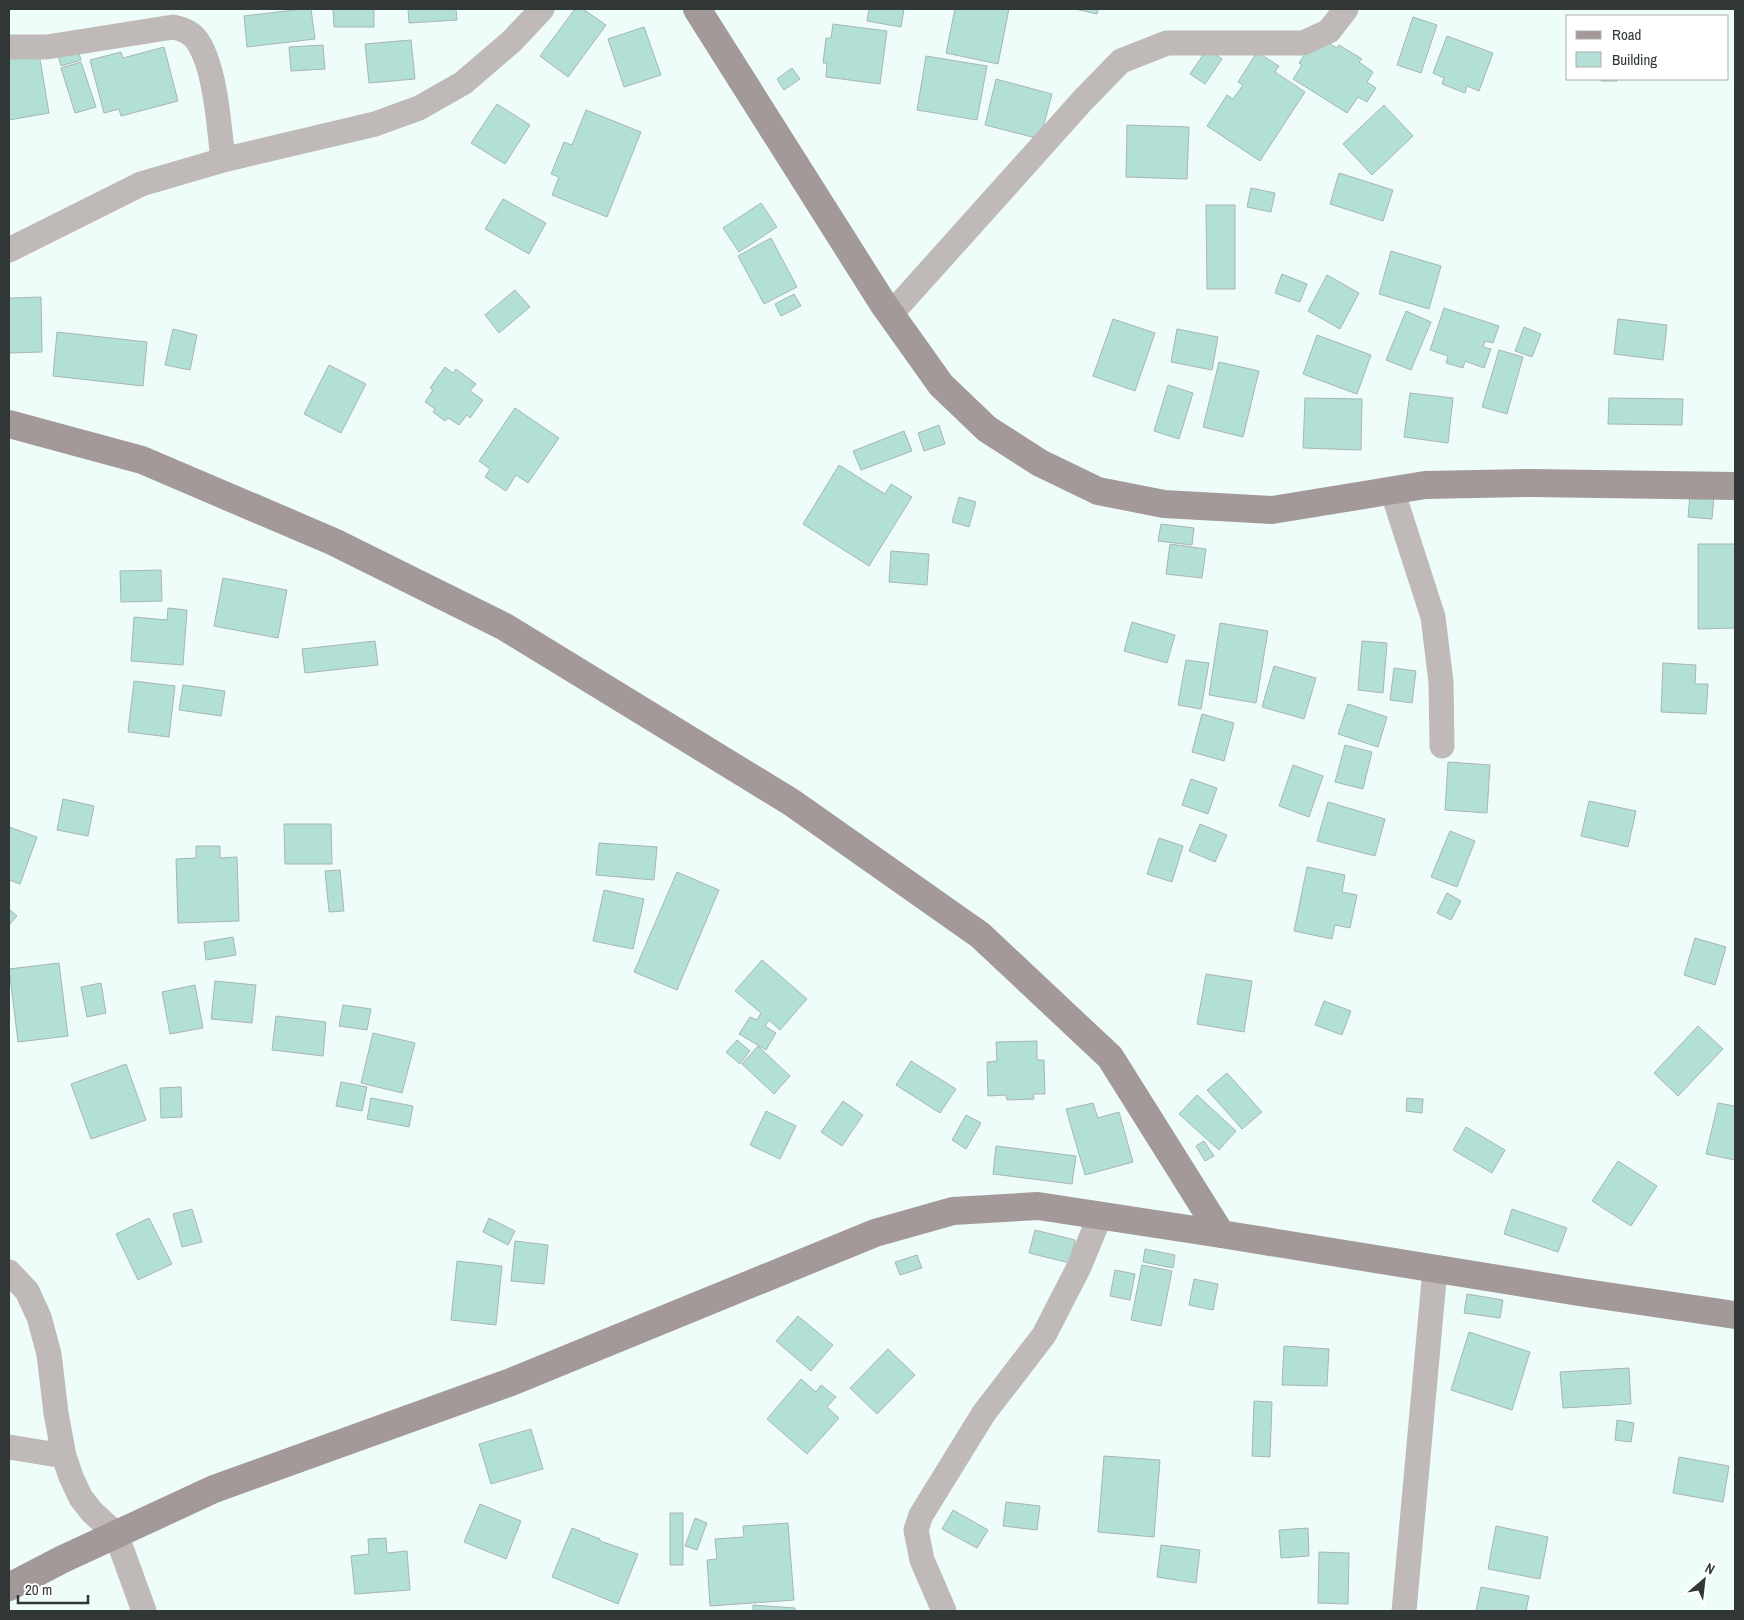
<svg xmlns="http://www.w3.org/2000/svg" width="1744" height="1620" font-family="'Archivo Narrow',sans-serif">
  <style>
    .building { fill: #b2dfd6; stroke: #a8b6b3 }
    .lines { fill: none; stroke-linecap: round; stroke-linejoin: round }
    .street { stroke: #bfb9b8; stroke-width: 25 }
    .secondary { stroke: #a29998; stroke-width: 28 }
  </style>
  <rect width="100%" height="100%" fill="#effdfa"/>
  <path class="building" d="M 302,9 L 311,9 L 315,39 L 247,47 L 244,16 Z
    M 333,9 L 374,9 L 374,27 L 334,27 Z
    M 408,9 L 456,9 L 457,20 L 409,23 Z
    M 575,9 L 583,9 L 606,25 L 568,77 L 540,56 Z
    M 869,9 L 904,9 L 901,27 L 867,21 Z
    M 955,9 L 1009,9 L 998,64 L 946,53 Z
    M 1075,9 L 1098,9 L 1097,14 Z
    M 1413,17 L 1437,25 L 1421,73 L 1397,65 Z
    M 833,24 L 887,31 L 880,84 L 826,77 L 827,63 L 823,63 L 826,38 L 831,38 Z
    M 644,27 L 661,75 L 624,87 L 608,39 Z
    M 1447,36 L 1493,53 L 1479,91 L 1467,86 L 1465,93 L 1442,84 L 1444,78 L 1433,73 Z
    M 1320,38 L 1337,48 L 1339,45 L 1362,59 L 1359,62 L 1373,72 L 1367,82 L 1376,88 L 1367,102 L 1358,97 L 1347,113 L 1293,79 L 1302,65 L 1299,63 L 1308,49 Z
    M 411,40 L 415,79 L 369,83 L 365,44 Z
    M 323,45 L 325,69 L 291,71 L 289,47 Z
    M 77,47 L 81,60 L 61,66 L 57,52 Z
    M 164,47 L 178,101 L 121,116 L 119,109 L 104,113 L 90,60 L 121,52 L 123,58 Z
    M 1207,49 L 1222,59 L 1205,84 L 1190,74 Z
    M 1257,52 L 1279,66 L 1275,72 L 1305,92 L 1260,161 L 1207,126 L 1227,95 L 1233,99 L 1243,85 L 1238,82 Z
    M 39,53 L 49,113 L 9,120 L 9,58 Z
    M 926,56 L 987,66 L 977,120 L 917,110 Z
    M 81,62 L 96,107 L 75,113 L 61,68 Z
    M 792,68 L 800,79 L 784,90 L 777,79 Z
    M 996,79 L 1052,94 L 1040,139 L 985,125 Z
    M 1601,79 L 1617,79 L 1617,81 L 1601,81 Z
    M 497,104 L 530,125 L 505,164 L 471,143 Z
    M 1384,105 L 1413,136 L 1372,175 L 1343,144 Z
    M 586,110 L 641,132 L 607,217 L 552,195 L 559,177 L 551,174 L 564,142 L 572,145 Z
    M 1127,125 L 1189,127 L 1187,179 L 1126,177 Z
    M 1339,173 L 1393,190 L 1383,221 L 1330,204 Z
    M 1251,188 L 1275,193 L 1271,212 L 1247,207 Z
    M 503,199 L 546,223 L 529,254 L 485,229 Z
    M 761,203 L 777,227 L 739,252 L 723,228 Z
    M 1206,205 L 1235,205 L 1235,289 L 1207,289 Z
    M 771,238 L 797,287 L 764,304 L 738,256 Z
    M 1391,251 L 1441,266 L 1429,309 L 1379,294 Z
    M 1282,274 L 1307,284 L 1300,302 L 1275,293 Z
    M 1327,275 L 1359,293 L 1340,329 L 1308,311 Z
    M 515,290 L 530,307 L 499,333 L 485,315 Z
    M 794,294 L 801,306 L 781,316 L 775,304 Z
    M 41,297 L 42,352 L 9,353 L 9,298 Z
    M 1444,308 L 1499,326 L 1493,343 L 1485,341 L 1483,347 L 1491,349 L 1484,368 L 1465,361 L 1463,368 L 1446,363 L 1448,356 L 1430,350 Z
    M 1406,311 L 1431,322 L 1411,370 L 1386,360 Z
    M 1113,319 L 1155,333 L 1135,391 L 1093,376 Z
    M 1618,319 L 1667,325 L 1663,360 L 1614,354 Z
    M 1524,327 L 1541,334 L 1532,357 L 1515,351 Z
    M 173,329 L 197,335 L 190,370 L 165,365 Z
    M 1177,329 L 1218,337 L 1212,370 L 1171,362 Z
    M 57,332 L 147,342 L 143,386 L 53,376 Z
    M 1317,335 L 1371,355 L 1357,394 L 1303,374 Z
    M 1499,350 L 1523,357 L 1507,414 L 1482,407 Z
    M 1219,362 L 1259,371 L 1243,437 L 1203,427 Z
    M 329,365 L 366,384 L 341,433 L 304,414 Z
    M 445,367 L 453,373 L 456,369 L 476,384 L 470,391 L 483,400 L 470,418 L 467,415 L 459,425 L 448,418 L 445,421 L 433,412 L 435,409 L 425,402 L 433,390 L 430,388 Z
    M 1168,385 L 1193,393 L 1179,439 L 1154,431 Z
    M 1410,393 L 1453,398 L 1448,443 L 1404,437 Z
    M 1305,398 L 1362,399 L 1361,450 L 1303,448 Z
    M 1609,398 L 1683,399 L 1682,425 L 1608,424 Z
    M 515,408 L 559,438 L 528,483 L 516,475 L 506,491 L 485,477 L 490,469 L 479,461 Z
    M 939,425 L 945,444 L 924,451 L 918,433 Z
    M 904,431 L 912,451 L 861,470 L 853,451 Z
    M 839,465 L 885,494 L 891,484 L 912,497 L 869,566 L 803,524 Z
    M 1690,495 L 1714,497 L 1712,519 L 1688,517 Z
    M 959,497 L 976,502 L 969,527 L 952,522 Z
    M 1161,524 L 1194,528 L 1192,545 L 1158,541 Z
    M 1170,544 L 1206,549 L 1202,578 L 1166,574 Z
    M 1698,544 L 1735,544 L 1735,628 L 1698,629 Z
    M 891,551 L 929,554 L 927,585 L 889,582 Z
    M 161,570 L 162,601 L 121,602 L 120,571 Z
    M 223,578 L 287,590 L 278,638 L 214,626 Z
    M 168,608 L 187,610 L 183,665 L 131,661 L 134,617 L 167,620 Z
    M 1132,622 L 1175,635 L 1167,663 L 1124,651 Z
    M 1220,623 L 1268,631 L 1256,703 L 1209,695 Z
    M 375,641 L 378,665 L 305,673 L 302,649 Z
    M 1362,641 L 1387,643 L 1383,693 L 1358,690 Z
    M 1186,660 L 1209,663 L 1201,709 L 1178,705 Z
    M 1663,663 L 1696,665 L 1695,684 L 1708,684 L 1706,714 L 1661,712 Z
    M 1274,666 L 1316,678 L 1304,719 L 1262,707 Z
    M 1394,668 L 1416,671 L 1412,703 L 1390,700 Z
    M 134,681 L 175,686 L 169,737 L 128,732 Z
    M 183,685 L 225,691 L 221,716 L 179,710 Z
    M 1348,704 L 1387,717 L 1378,747 L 1338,734 Z
    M 1202,714 L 1234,723 L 1224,761 L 1192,752 Z
    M 1345,745 L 1372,752 L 1363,789 L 1335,782 Z
    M 1448,762 L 1490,765 L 1487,813 L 1445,810 Z
    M 1293,765 L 1323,776 L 1309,817 L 1279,806 Z
    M 1191,779 L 1217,788 L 1208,814 L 1182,805 Z
    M 63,799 L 94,806 L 88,836 L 57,830 Z
    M 1589,801 L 1636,811 L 1628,847 L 1581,836 Z
    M 1328,802 L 1385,819 L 1375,856 L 1317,841 Z
    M 284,824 L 331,824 L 332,864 L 285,864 Z
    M 1200,824 L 1227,835 L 1215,862 L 1189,851 Z
    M 9,827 L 37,837 L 20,884 L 9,880 Z
    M 1450,831 L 1475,841 L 1457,887 L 1431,877 Z
    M 1159,838 L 1183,846 L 1172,882 L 1147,874 Z
    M 599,843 L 657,847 L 654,880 L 596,875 Z
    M 196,846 L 220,846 L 220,858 L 237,857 L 239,921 L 178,923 L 176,859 L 196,858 Z
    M 1307,867 L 1345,875 L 1342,892 L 1357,895 L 1350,928 L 1335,925 L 1332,939 L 1294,931 Z
    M 340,870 L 344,911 L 329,912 L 325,871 Z
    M 677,872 L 719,890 L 677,990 L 634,972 Z
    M 604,890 L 644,899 L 633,949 L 593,941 Z
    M 1447,893 L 1461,901 L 1451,920 L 1437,913 Z
    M 9,909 L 17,916 L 9,925 Z
    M 233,937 L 236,955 L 206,960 L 204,942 Z
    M 1695,938 L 1726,947 L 1715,985 L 1684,975 Z
    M 762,960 L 807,999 L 780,1030 L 769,1020 L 765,1026 L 776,1033 L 766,1050 L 739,1034 L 750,1017 L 757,1020 L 761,1013 L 735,991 Z
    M 59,963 L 68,1036 L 18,1042 L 9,969 Z
    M 1206,974 L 1252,981 L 1244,1032 L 1197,1024 Z
    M 215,981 L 256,985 L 252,1023 L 211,1019 Z
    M 101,983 L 106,1013 L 87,1017 L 81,987 Z
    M 195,985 L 203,1028 L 170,1034 L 162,992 Z
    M 1324,1001 L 1351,1011 L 1342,1035 L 1315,1025 Z
    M 343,1005 L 371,1009 L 367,1030 L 339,1026 Z
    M 276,1016 L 326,1022 L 323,1056 L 272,1050 Z
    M 1698,1026 L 1723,1049 L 1678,1096 L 1654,1073 Z
    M 373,1033 L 415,1043 L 402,1093 L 361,1083 Z
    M 737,1040 L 750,1051 L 740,1064 L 726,1052 Z
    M 1037,1041 L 1037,1060 L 1044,1060 L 1045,1094 L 1033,1094 L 1034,1099 L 1007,1100 L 1006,1095 L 988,1096 L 987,1062 L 997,1061 L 996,1042 Z
    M 758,1046 L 790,1076 L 774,1094 L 742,1064 Z
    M 911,1061 L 956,1089 L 940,1113 L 896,1085 Z
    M 126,1064 L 146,1120 L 91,1139 L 71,1084 Z
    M 1227,1073 L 1262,1112 L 1242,1129 L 1207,1090 Z
    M 341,1082 L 367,1087 L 362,1111 L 336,1106 Z
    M 181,1087 L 182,1117 L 161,1118 L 160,1088 Z
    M 1197,1095 L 1236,1131 L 1219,1150 L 1179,1114 Z
    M 371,1098 L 413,1106 L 409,1127 L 367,1119 Z
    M 1407,1098 L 1423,1099 L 1422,1113 L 1406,1111 Z
    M 843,1101 L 863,1115 L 842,1146 L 821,1132 Z
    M 1093,1103 L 1098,1118 L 1119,1112 L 1133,1162 L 1085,1175 L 1066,1109 Z
    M 1718,1103 L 1735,1106 L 1735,1160 L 1706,1154 Z
    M 766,1111 L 796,1126 L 780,1159 L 750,1145 Z
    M 966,1115 L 981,1123 L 966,1149 L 952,1140 Z
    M 1466,1127 L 1505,1150 L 1492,1173 L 1453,1150 Z
    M 1204,1141 L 1214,1156 L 1205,1161 L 1196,1146 Z
    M 996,1146 L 1076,1156 L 1072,1184 L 993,1174 Z
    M 1618,1161 L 1657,1186 L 1631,1226 L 1592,1201 Z
    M 192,1209 L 202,1242 L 182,1247 L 173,1214 Z
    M 1512,1209 L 1567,1228 L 1558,1252 L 1504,1234 Z
    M 149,1218 L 172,1264 L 138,1280 L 116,1234 Z
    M 489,1218 L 515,1231 L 508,1245 L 483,1232 Z
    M 1035,1230 L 1075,1240 L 1070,1263 L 1029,1253 Z
    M 515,1241 L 548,1245 L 544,1284 L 511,1281 Z
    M 1145,1249 L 1175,1255 L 1173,1268 L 1143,1262 Z
    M 917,1255 L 922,1268 L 900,1275 L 895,1262 Z
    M 457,1261 L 502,1266 L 496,1325 L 451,1320 Z
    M 1142,1265 L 1172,1271 L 1161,1326 L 1131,1320 Z
    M 1115,1270 L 1135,1274 L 1130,1300 L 1110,1296 Z
    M 1194,1279 L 1218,1284 L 1213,1310 L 1189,1305 Z
    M 1467,1294 L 1503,1300 L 1500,1318 L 1464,1313 Z
    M 798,1316 L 833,1345 L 811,1371 L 776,1341 Z
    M 1469,1332 L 1530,1352 L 1512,1410 L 1451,1390 Z
    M 1284,1346 L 1329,1349 L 1327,1386 L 1282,1385 Z
    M 888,1349 L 915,1375 L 877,1414 L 850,1388 Z
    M 1629,1368 L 1631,1404 L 1563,1408 L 1560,1372 Z
    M 801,1379 L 816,1392 L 821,1385 L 836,1397 L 827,1407 L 839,1418 L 807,1454 L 767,1419 Z
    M 1254,1401 L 1272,1402 L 1270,1457 L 1252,1456 Z
    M 1617,1420 L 1634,1423 L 1631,1442 L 1615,1440 Z
    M 531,1429 L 543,1469 L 491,1484 L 479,1444 Z
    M 1104,1456 L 1160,1460 L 1154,1537 L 1098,1532 Z
    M 1679,1457 L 1729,1466 L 1723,1502 L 1673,1493 Z
    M 1006,1502 L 1040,1506 L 1037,1530 L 1003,1526 Z
    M 480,1504 L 521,1521 L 506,1559 L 464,1542 Z
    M 953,1510 L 988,1530 L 977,1548 L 942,1529 Z
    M 670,1513 L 683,1513 L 683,1565 L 670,1565 Z
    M 695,1518 L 707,1523 L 697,1550 L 685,1546 Z
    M 788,1523 L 794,1600 L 710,1606 L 707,1560 L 717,1559 L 715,1539 L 744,1537 L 743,1526 Z
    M 1496,1526 L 1548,1537 L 1540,1579 L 1488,1569 Z
    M 572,1528 L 600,1539 L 600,1541 L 638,1554 L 618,1604 L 552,1577 Z
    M 1308,1528 L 1309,1556 L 1281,1558 L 1279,1530 Z
    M 386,1538 L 387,1553 L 407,1551 L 410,1590 L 355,1594 L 351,1556 L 369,1554 L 368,1539 Z
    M 1161,1545 L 1200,1550 L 1196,1583 L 1157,1577 Z
    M 1319,1552 L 1349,1553 L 1348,1604 L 1318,1603 Z
    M 1481,1587 L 1529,1596 L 1526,1611 L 1476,1611 Z
    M 753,1605 L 795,1608 L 795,1611 L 753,1611 Z"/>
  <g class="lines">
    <path class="street" d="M 9,47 L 47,47 L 173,27 C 183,29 193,33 198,42 C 216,70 219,127 223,160
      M 9,250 L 141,184 L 223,160 L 375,124 L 419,108 L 463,83 L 512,41 L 542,9
      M 891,314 L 1083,100 L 1121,61 L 1167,43 L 1303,43 L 1329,31 L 1346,9
      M 1392,490 L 1433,617 L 1441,682 L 1442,746
      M 9,1272 L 27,1291 L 39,1317 L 49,1354 L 56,1413 L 64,1456 L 71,1477 L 81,1498 L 92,1512 L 116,1534 L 144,1611
      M 9,1447 L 64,1456
      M 944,1611 L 922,1560 L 916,1530 L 921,1515 L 984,1413 L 1044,1335 L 1079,1267 L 1100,1216
      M 1404,1611 L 1435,1269"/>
    <path class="secondary" d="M 697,9 L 884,305 L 941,385 L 987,429 L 1040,463 L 1098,491 L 1164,504 L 1272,510 L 1425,485 L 1530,483 L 1735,486
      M 9,424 L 142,460 L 334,542 L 505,627 L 791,802 L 980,935 L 1110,1057 L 1221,1234
      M 9,1587 L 63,1559 L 214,1489 L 511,1382 L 875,1233 L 953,1211 L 1038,1206 L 1221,1234 L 1579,1292 L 1735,1315"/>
  </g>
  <rect width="1744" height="1620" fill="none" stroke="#313736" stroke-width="20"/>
  <rect x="1566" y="15" width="162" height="65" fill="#ffffff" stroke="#adafaf"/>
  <rect x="1576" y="31" width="25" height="8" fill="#a29998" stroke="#adafaf"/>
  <text x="1612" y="40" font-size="15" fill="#313736">Road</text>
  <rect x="1576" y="52" width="25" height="15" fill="#b2dfd6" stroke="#adafaf"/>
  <text x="1612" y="65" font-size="15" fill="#313736">Building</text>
  <g transform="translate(1704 1580) rotate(28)" stroke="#ffffff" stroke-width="4" paint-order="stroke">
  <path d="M0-4L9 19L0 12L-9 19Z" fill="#313736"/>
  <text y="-8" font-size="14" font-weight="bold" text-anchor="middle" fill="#313736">N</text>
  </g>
  <path d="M18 1595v8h70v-8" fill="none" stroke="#313736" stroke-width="2.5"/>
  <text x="25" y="1595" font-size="15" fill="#313736" stroke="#ffffff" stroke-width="4" paint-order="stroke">20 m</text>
</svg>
